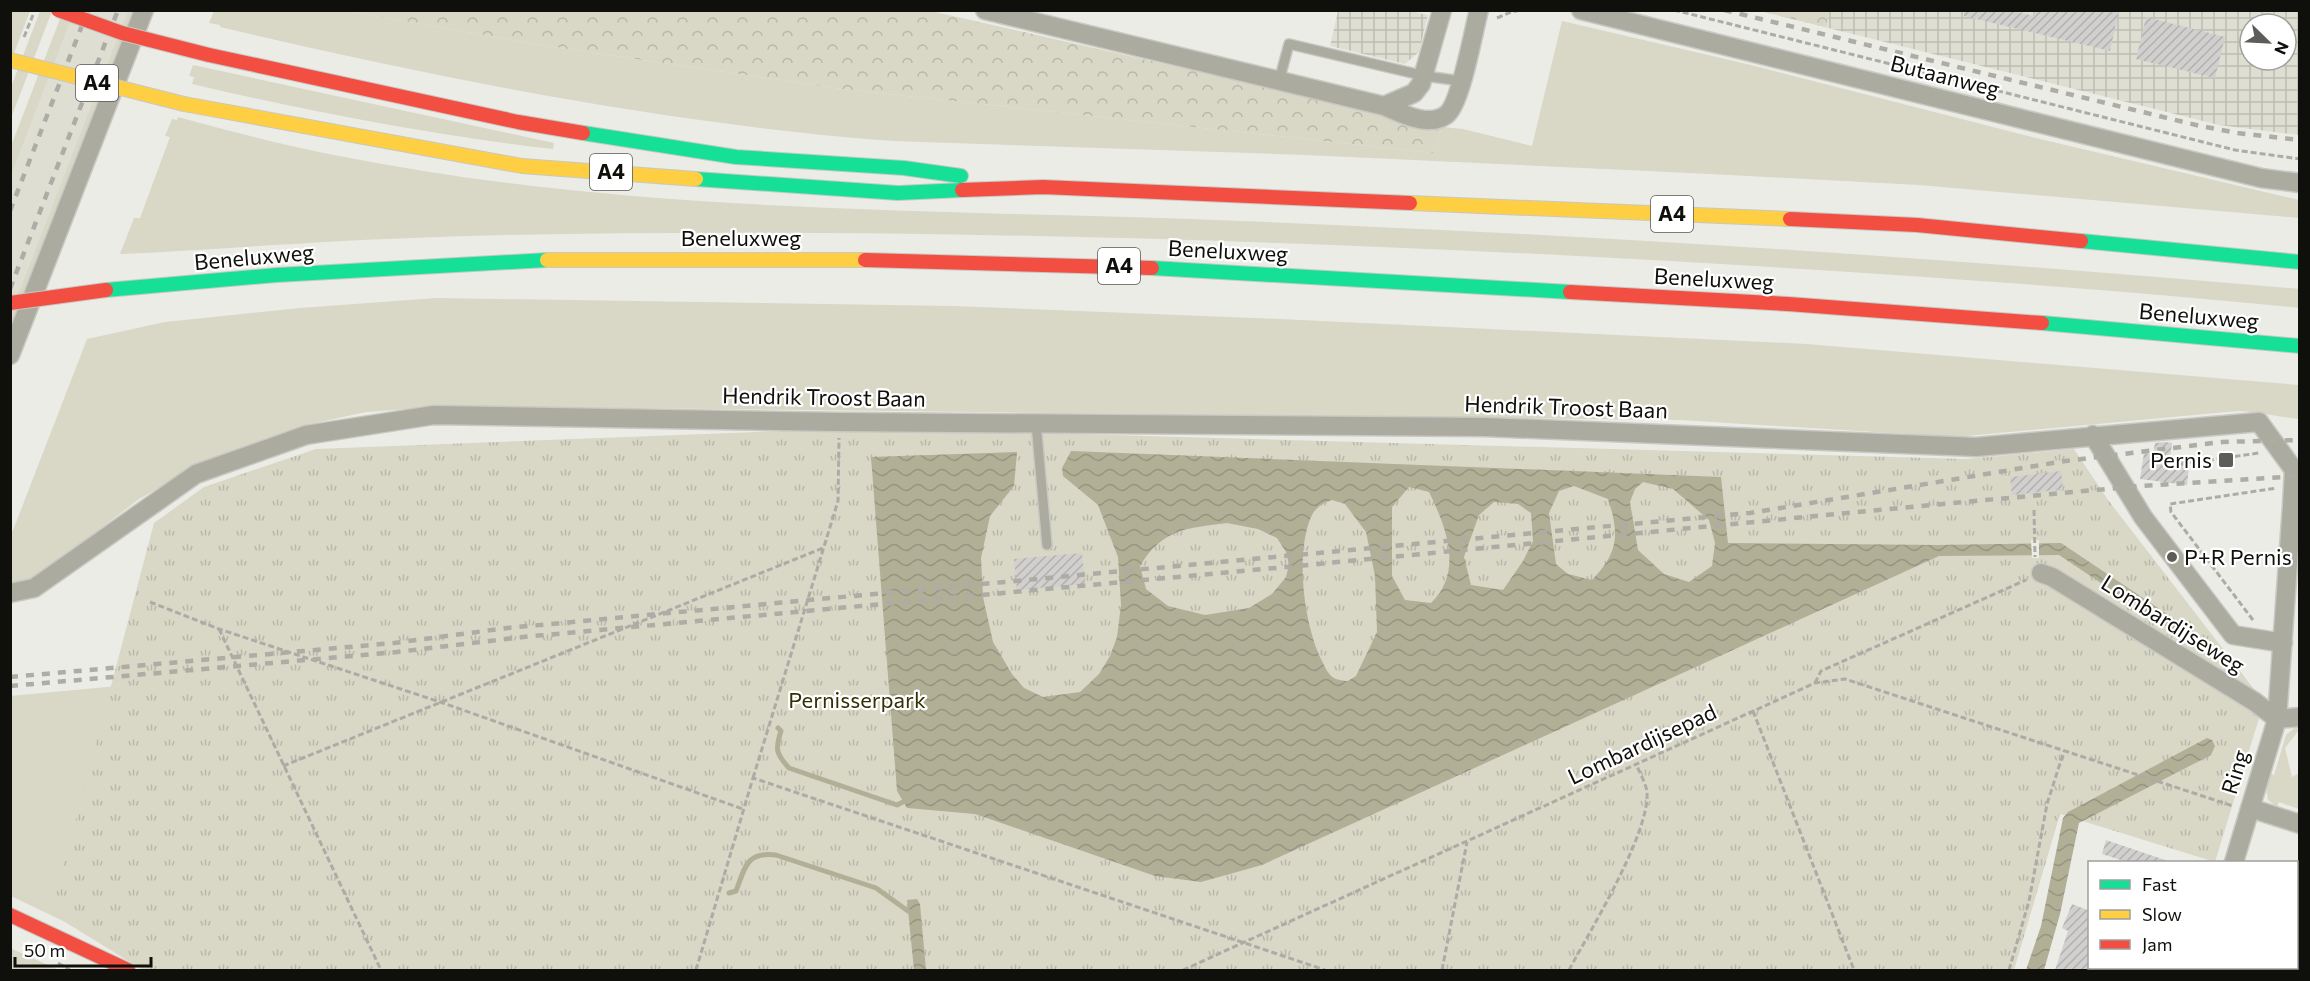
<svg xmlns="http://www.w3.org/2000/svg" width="2310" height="981" font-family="Commissioner,sans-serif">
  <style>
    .built { fill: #dfded2 }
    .industrial { fill: url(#industrial-grid); fill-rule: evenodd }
    .green { fill: #d9d7c6 }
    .forest { fill: url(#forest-crowns) }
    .park { fill: url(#park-tufts) }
    .water { fill: url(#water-waves); fill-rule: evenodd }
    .pier { fill: #ecece6 }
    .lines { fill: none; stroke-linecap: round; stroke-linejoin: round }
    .stream { stroke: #b1af96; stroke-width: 5 }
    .building { fill: url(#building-hatch) }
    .lane-casing { stroke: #c8c8c4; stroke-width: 12 }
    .street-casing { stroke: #c8c8c4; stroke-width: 21 }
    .fast-casing { stroke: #c8c8c4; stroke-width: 16 }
    .slow-casing { stroke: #c8c8c4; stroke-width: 16 }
    .jam-casing { stroke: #c8c8c4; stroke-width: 16 }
    .path { stroke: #acaba5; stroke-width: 3; stroke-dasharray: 6 3; stroke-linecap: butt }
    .lane { stroke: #abab9f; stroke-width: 9 }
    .street { stroke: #abab9f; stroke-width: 18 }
    .fast { stroke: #16e098; stroke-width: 14 }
    .slow { stroke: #ffcf43; stroke-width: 14 }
    .jam { stroke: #f24e42; stroke-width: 14 }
    .rail { stroke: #adaca5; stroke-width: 4.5; stroke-dasharray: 8 8; stroke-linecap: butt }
    .slow-bridge-casing { stroke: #c8c8c4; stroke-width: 16; stroke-linecap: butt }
    .jam-bridge-casing { stroke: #c8c8c4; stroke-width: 16; stroke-linecap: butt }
    .slow-bridge { stroke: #ffcf43; stroke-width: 14 }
    .jam-bridge { stroke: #f24e42; stroke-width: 14 }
    .poi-dot { fill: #5c5c58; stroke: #fff; stroke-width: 2 }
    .labels { text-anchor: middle; stroke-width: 4.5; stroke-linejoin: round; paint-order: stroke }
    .shield { fill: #fff; stroke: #575754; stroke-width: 1.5 }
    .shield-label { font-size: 21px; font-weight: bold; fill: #0f0f0b }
    .street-label { font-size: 22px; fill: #0f0f0b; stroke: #fff }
    .poi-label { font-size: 22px; fill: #0f0f0b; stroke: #fff; text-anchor: end }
    .park-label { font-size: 22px; fill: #342f02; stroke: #fff }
  </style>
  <defs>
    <pattern id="industrial-grid" width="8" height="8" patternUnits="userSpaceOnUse" patternTransform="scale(1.5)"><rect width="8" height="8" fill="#dfded2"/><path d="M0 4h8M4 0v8" fill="none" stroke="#bebdb3"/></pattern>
    <pattern id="forest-crowns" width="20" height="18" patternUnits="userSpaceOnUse" patternTransform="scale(1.5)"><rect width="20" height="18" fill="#d9d7c6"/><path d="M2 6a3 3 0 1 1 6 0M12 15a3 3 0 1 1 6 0" fill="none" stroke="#b9b7a9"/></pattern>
    <pattern id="park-tufts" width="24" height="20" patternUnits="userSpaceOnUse" patternTransform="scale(1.5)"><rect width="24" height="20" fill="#d9d7c6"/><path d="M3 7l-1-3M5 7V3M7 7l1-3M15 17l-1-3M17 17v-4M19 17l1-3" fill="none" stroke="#b9b7a9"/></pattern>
    <pattern id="water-waves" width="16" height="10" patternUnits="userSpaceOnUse" patternTransform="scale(1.5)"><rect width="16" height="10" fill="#b1af96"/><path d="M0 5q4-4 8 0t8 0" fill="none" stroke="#979580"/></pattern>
    <pattern id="building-hatch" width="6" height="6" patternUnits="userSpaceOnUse" patternTransform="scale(1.5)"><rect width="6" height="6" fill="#d1d0cf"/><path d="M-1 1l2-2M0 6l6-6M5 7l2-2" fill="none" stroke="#b2b1b0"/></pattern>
  </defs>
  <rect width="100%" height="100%" fill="#ecece6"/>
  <path class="built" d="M 68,11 L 132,11 L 11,325 L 11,161 Z"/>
  <path class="industrial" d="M 1410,11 L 1428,15 L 1419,52 L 1405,64 L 1330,46 L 1338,11 Z
    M 1760,11 L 2299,11 L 2299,135 L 2219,125 ZM 2250,24 L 2286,24 L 2286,60 L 2250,60 Z"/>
  <path class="green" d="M 11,11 L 30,11 L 11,61 Z
    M 40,11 L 52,11 L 11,118 L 11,87 Z
    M 63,11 L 74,11 L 11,175 L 11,146 Z
    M 128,11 L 136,11 L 11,335 L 11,313 Z
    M 214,11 L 346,11 L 547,46 L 842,89 L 1433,153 L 1442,127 L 1463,129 L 1532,146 L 1562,21 L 1751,65 L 2040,139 L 2299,200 L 2299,218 L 1919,185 L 1711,174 L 1306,155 L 893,141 C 666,124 442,79 220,27 L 220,25 L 209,23 Z
    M 193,65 L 554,143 L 553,149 C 431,135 311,112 192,84 L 194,77 L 189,76 Z
    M 178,117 C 230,131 282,145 334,155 C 632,215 939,209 1241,221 C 1595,235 1947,258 2299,289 L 2300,308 C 2060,284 1818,269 1578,256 C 1220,238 861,228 503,235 C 434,237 364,239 295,244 C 236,247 178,252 120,254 L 134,218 L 140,218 L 170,137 L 165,136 L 172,119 L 177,120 Z
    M 436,298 L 953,306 L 1280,319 L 1807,344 L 2299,385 L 2299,419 C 2279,417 2259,412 2238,411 L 1956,437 L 1680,420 L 450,406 L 366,412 L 297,427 L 218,455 L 139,499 L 41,574 L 29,580 L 11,583 L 10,538 L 87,339 L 165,322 L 300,308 Z
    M 236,675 L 376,970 L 143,970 L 65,922 L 11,896 L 10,696 Z
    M 2299,724 L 2299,730 L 2285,748 L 2292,777 L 2299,773 L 2299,809 L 2279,802 L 2277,807 L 2268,800 L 2266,788 L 2271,774 L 2274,775 L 2286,735 Z
    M 10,948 L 59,970 L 11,970 Z"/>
  <path class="forest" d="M 346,11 L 931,11 L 1442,127 L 1433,153 L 842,89 L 547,46 Z
    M 1760,11 L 1829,11 L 1826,27 Z"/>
  <path class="park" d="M 862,428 L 1966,459 L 2074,449 L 2108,500 L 2264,702 L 2215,862 L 2060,814 L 2014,970 L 151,970 L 53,906 L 154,523 L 204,487 L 316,449 Z"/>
  <path class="water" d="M 1071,451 L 1721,477 L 1728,543 L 1937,545 L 2061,543 L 2194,632 L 2196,637 L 2193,641 L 2188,641 L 2059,555 L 1939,556 L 1262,865 L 1201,882 L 1155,876 L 975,814 L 907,808 L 897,791 L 871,457 L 1017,452 L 1014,486 L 990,516 L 981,558 L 983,597 L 993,642 L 1012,674 L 1024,688 L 1043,697 L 1080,692 L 1099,674 L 1110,656 L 1117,637 L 1121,605 L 1118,557 L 1098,505 L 1063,476 L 1062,468 ZM 1643,482 L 1673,489 L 1709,520 L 1715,543 L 1712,566 L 1689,582 L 1664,574 L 1638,550 L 1630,502 L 1635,489 ZM 1574,486 L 1608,499 C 1620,535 1618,553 1592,580 L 1568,574 L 1556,564 L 1549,513 L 1559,491 ZM 1409,487 L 1429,492 C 1446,527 1464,571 1431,603 L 1405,600 L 1392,576 L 1392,507 ZM 1332,500 L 1345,504 L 1366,532 L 1375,576 L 1377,632 L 1356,676 L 1348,681 C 1344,681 1337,680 1334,678 C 1328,675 1324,665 1321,659 C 1304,624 1295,554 1311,517 C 1315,508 1322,503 1332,500 ZM 1494,502 L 1518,504 L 1531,513 L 1533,541 L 1523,561 L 1503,590 L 1471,585 L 1464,557 L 1479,515 ZM 1227,523 L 1258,529 L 1277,538 L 1286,552 L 1289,565 L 1286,577 L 1272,594 L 1249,608 L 1205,615 L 1168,606 L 1146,589 L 1140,566 C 1162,529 1187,528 1227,523 Z
    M 2207,738 L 2212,740 L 2215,746 L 2211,755 L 2079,823 L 2060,914 L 2044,970 L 2026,970 L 2041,926 L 2063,818 L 2068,812 Z
    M 917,899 L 920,904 L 926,970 L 914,970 L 907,900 Z"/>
  <path class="pier" d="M 2031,540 L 2039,540 L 2039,558 L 2032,558 Z"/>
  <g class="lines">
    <path class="stream" d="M 778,728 L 781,731 C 775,749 776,754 789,768 L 897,805 L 903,802
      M 729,893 L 736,891 C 745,868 746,851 776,855 L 876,888 L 908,911"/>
  </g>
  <path class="building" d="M 1964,10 L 2009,10 L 2034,16 L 2035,10 L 2119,10 L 2110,51 L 1964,16 Z
    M 2146,17 L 2225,37 L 2215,78 L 2136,59 Z
    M 2165,442 L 2172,443 L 2170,459 L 2190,457 L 2187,485 L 2140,479 L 2144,453 L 2153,454 L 2155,443 Z
    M 2061,471 L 2063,489 L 2012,495 L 2010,477 Z
    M 1082,553 L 1085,584 L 1017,590 L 1014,559 Z
    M 2106,840 L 2165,860 L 2164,862 L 2127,862 L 2102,854 Z
    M 2072,904 L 2090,911 L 2090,970 L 2055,970 L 2068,931 L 2062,928 Z"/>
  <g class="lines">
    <g class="lane-casing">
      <path id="lane" d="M 1279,81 L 1289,44 L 1425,76 L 1461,81
        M 1036,423 L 1047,545"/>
    </g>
    <g class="street-casing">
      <path id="street" d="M 985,10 L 1384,106 C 1401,113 1428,128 1446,115 C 1461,104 1473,32 1479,10
        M 1581,10 L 2261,178 L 2300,183
        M 1384,106 L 1414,93 L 1421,84 L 1442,10
        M 10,355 L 144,10
        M 2093,435 L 2143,517 L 2233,635 L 2283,643
        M 2041,573 L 2052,577 L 2255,702 L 2277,719
        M 10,593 L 34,588 L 196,474 L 306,435 L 434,415 L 839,422 L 1485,427 L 1976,447 L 2259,422 L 2294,470 L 2292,506 L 2277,719 L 2234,862
        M 2277,719 L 2300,717
        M 2250,808 L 2300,824
        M 2201,970 L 2201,968"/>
    </g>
    <g class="fast-casing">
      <path id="fast" d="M 583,133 L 736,157 L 904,168 L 961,176
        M 696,179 L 898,193 L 962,190
        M 2081,241 L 2300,262
        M 1152,268 L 1570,292
        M 106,290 L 277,275 L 547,260
        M 2042,323 L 2300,346"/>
    </g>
    <g class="slow-casing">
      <path id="slow" d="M 184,104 L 522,166 L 696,179
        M 1410,203 L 1790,219
        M 547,260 L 865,260"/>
    </g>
    <g class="jam-casing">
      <path id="jam" d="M 209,55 L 518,122 L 583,133
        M 962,190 L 1043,187 L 1410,203
        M 1790,219 L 1917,225 L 2081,241
        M 865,260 L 1152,268
        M 1570,292 L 1788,304 L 2042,323
        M 10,915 L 128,970"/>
    </g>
    <path class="path" d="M 1674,10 L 2235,150 L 2300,159
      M 1497,18 L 1511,12 L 1521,10
      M 24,37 L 33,15
      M 2181,464 L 2259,453
      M 2034,510 L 2035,557
      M 150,602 L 219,629 L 443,703 L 743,809
      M 2253,620 L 2171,512 L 2170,504 L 2277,488
      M 219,629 L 381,970
      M 1815,683 L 1821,671 L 2026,580
      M 1753,711 L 1854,970
      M 283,766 L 823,548
      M 753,778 L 838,501 L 839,438
      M 58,963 L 70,970
      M 696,970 L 753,778 L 1325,970
      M 1183,970 L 1815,683 L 1845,679 L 2233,806
      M 1442,970 L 1467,842
      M 1569,970 C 1590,931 1650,833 1647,792 C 1646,784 1640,773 1637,766
      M 2009,970 L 2029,901 L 2047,804 L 2064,751"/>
    <use href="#lane" class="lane"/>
    <use href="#street" class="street"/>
    <use href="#fast" class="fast"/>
    <use href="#slow" class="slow"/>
    <use href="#jam" class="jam"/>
    <path class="rail" d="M 1724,10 L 2196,125 L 2237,133 L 2300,140
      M 10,211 L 88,10
      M 10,289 L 118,10
      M 10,677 L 394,643 L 507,628 L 1750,513 L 2065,461 L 2222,442 L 2300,440
      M 10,686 L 397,652 L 523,637 L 1297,566 L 1899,508 L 2139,486 L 2300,476"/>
    <g class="slow-bridge-casing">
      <path id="slow-bridge" d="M 10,60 L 184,104"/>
    </g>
    <g class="jam-bridge-casing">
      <path id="jam-bridge" d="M 58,10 L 122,33 L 209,55
        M 10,303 L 106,290"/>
    </g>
    <use href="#slow-bridge" class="slow-bridge"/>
    <use href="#jam-bridge" class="jam-bridge"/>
  </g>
  <g class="poi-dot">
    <rect x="2218" y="452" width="16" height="16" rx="3"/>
    <circle cx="2172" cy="557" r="6"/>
  </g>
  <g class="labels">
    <g class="shield">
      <rect x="76" y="65" width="42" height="36" rx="4.5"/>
      <rect x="590" y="154" width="42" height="36" rx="4.5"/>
      <rect x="1651" y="196" width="42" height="36" rx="4.5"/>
      <rect x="1098" y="248" width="42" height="36" rx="4.5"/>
    </g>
    <g class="shield-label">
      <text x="97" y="90">A4</text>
      <text x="611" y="179">A4</text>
      <text x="1672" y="221">A4</text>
      <text x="1119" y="273">A4</text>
    </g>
    <g class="street-label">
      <text transform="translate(1945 76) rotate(14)" y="8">Butaanweg</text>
      <text x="741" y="246">Beneluxweg</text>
      <text transform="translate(1228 251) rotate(3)" y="8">Beneluxweg</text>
      <text transform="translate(254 257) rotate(-5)" y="8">Beneluxweg</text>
      <text transform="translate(1714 279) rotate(3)" y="8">Beneluxweg</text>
      <text transform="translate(2199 316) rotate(5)" y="8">Beneluxweg</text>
      <text transform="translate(824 397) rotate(1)" y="8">Hendrik Troost Baan</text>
      <text transform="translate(1566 407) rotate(2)" y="8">Hendrik Troost Baan</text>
      <text transform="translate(2173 624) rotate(32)" y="8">Lombardijseweg</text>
      <text transform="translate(1642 744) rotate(-25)" y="8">Lombardijsepad</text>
      <text transform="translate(2235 772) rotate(-73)" y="8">Ring</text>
    </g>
    <g class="poi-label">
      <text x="2212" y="468">Pernis</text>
      <text x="2184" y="565" text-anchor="start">P+R Pernis</text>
    </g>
    <g class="park-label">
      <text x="857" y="708">Pernisserpark</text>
    </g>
  </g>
  <rect width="2310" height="981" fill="none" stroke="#0f0f0b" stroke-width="24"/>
  <rect x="2088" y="861" width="210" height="108" fill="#ffffff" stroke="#9f9f9d" stroke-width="1.5"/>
  <rect x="2100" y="880" width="30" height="9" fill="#16e098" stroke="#9f9f9d" stroke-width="1.5"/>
  <text x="2142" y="891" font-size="18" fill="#0f0f0b">Fast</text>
  <rect x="2100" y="910" width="30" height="9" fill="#ffcf43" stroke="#9f9f9d" stroke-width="1.5"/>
  <text x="2142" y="921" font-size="18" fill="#0f0f0b">Slow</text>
  <rect x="2100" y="940" width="30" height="9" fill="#f24e42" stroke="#9f9f9d" stroke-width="1.5"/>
  <text x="2142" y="951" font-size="18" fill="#0f0f0b">Jam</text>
  <g transform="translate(2268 42) rotate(114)"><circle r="28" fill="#ffffff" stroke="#9f9f9d" stroke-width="1.5"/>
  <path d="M0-4.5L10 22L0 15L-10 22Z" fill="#5c5c58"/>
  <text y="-9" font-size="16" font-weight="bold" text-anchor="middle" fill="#0f0f0b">N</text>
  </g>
  <path d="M15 957v9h136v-9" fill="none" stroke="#0f0f0b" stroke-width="3"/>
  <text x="24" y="957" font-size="18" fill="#0f0f0b" stroke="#ffffff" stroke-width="4.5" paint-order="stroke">50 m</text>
</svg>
